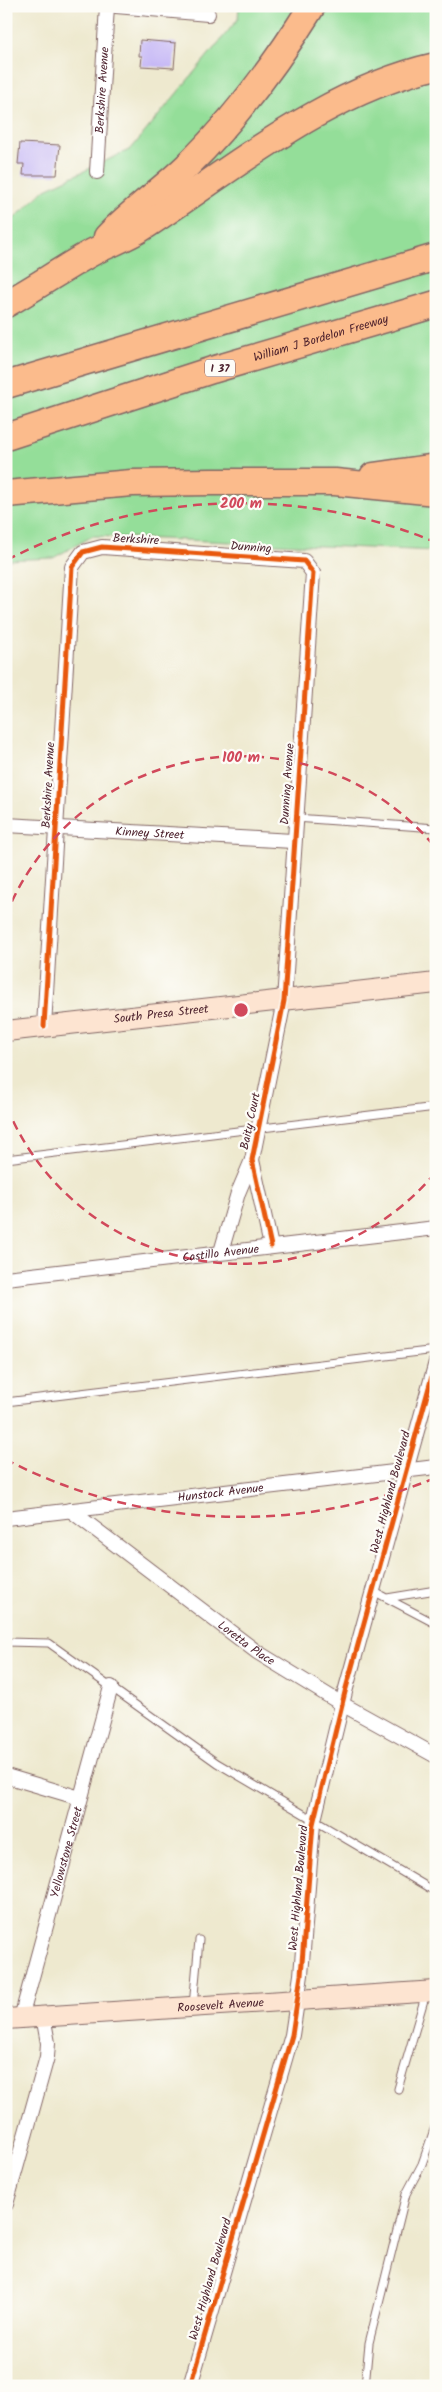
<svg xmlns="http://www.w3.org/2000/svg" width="442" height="2392" font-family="Kalam,sans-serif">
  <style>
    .green { fill: #94de99; stroke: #6f7e62 }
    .building { fill: #c4b6f6 }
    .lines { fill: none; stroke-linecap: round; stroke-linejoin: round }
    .service-casing { stroke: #836664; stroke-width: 9 }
    .minor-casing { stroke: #836664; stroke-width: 16 }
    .secondary-casing { stroke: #836664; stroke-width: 22 }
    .motorway-casing { stroke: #836664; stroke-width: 29 }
    .service { stroke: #fff; stroke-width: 7 }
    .minor { stroke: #fff; stroke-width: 14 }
    .secondary { stroke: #fde4d1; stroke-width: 20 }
    .motorway { stroke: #fbbb8c; stroke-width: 26 }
    .cycleway-casing { stroke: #fdfcf7; stroke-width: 8 }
    .cycleway { stroke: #e8590c; stroke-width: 5 }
    .ring { fill: none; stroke: #d1495b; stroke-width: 2.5; stroke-dasharray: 9 6 }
    .labels { text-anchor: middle; stroke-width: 4.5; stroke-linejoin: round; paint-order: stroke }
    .shield { fill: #fdfcf7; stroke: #806168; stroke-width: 1 }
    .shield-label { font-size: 11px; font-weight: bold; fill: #4a1f2b }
    .street-label { font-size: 12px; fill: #4a1f2b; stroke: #fdfcf7 }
    .centre { fill: #d1495b; stroke: #fdfcf7; stroke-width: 2.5 }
    .ring-label { font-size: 15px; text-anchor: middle; font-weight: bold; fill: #d1495b; stroke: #fdfcf7; stroke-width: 4.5; stroke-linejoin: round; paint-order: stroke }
  </style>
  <rect width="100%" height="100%" fill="#fdfcf7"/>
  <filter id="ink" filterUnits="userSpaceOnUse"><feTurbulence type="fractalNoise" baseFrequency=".02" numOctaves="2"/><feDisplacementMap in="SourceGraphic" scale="10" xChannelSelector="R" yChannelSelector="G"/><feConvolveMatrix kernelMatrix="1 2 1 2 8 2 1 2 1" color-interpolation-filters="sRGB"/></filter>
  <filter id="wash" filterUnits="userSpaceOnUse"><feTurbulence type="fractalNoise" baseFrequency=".0096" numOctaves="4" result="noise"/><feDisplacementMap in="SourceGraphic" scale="20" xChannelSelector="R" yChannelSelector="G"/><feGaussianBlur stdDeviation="1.12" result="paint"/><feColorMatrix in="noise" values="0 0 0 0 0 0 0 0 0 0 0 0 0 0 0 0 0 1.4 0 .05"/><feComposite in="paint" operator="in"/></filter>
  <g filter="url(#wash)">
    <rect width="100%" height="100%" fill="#eee9cf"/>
    <path class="green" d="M 239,6 L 436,6 L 436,551 L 93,536 L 53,558 L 6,560 L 6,226 L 46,189 L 131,149 L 238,19 Z"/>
    <g id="blocks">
      <path class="building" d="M 140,40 L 176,43 L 174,68 L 141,66 L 142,56 L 139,56 Z
        M 20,143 L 60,145 L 57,175 L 23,175 L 24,164 L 18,164 Z"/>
    </g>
  </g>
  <g filter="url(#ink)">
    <use href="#blocks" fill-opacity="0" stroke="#836664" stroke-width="1"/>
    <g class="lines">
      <g class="service-casing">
        <path id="service" d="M 295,818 L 436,828
          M 6,1159 L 436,1107
          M 6,1402 L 436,1350
          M 373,1591 L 436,1624
          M 387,1598 L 436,1590
          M 6,1642 L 49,1643 L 217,1763 L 436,1892
          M 193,2006 L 199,1940
          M 398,2089 L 426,1993
          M 365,2386 L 369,2343 L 406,2194 L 422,2164 L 436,2124"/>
      </g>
      <g class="minor-casing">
        <g id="minor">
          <path d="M 116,6 L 208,14"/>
          <path id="s1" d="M 97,172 L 107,6"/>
          <path id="s2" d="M 6,825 L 293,841"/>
          <path d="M 44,1026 L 72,567 L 83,552 L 102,547 L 304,561 L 313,573 L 284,1001 L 252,1160 L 271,1246"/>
          <path d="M 221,1252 L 238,1193 L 252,1160"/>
          <path id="s3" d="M 6,1278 L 436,1228"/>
          <path id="s4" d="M 70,1510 L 257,1652 L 342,1704 L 436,1756"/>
          <path id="s5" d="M 6,1518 L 436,1467"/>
          <path d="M 6,1776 L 80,1798"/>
          <path id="s6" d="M 21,2018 L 111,1687"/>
          <path d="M 6,2204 L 47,2057 L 48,2043 L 43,2016"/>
          <path d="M 190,2386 L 292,2035 L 301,1975 L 313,1824 L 345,1692 L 436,1362"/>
        </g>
      </g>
      <g class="secondary-casing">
        <g id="secondary">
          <path id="s7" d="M 6,1031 L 436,983"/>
          <path id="s8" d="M 6,2019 L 436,1991"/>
        </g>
      </g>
      <g class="motorway-casing">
        <g id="motorway">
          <path d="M 107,237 C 131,211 161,191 187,166 C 236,118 276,64 312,6"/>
          <path d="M 6,304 C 35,288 62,269 91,253 C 108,244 128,238 145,226 C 237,166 326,91 436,66"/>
          <path d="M 6,385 L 436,257"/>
          <path id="s9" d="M 6,437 L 212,370 L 436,304"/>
          <path d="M 373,476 L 436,467"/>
          <path d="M 6,494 L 132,483 L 212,482 L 335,482 L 436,492"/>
        </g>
      </g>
      <use href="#service" class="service"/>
      <use href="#minor" class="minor"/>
      <use href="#secondary" class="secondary"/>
      <use href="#motorway" class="motorway"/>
      <g class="cycleway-casing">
        <path id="cycleway" d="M 44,1026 L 72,567 L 83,552 L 102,547 L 304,561 L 313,573 L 284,1001 L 252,1160 L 271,1246
          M 190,2386 L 292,2035 L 301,1975 L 313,1824 L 345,1692 L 436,1362"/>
      </g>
      <use href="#cycleway" class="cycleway"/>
    </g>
  </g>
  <g class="ring">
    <path d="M435 1173A253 253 0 0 1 6 1105M6 915A253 253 0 0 1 435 847"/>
    <path d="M435 1478A507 507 0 0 1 7 1460M7 560A507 507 0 0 1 435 542"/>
  </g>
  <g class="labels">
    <rect class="shield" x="205" y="359.5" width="30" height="17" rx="4"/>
    <g class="shield-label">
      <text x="220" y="372">I 37</text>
    </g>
    <g class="street-label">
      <text dy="4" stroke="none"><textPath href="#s1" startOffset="82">Berkshire Avenue</textPath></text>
      <text dy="4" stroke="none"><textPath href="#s9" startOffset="330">William J Bordelon Freeway</textPath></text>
      <text transform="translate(136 539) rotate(3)" y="4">Berkshire</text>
      <text transform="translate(251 547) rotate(4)" y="4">Dunning</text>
      <text transform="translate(287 784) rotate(-86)" y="4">Dunning Avenue</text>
      <text transform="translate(48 785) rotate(-87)" y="4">Berkshire Avenue</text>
      <text dy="4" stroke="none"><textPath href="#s2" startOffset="144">Kinney Street</textPath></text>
      <text dy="4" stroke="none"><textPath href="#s7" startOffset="156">South Presa Street</textPath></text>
      <text transform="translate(250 1121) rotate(-78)" y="4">Baity Court</text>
      <text dy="4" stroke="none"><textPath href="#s3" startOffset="216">Castillo Avenue</textPath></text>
      <text transform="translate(390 1492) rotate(-75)" y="4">West Highland Boulevard</text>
      <text dy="4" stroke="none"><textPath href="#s5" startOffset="216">Hunstock Avenue</textPath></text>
      <text dy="4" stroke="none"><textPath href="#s4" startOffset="221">Loretta Place</textPath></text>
      <text dy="4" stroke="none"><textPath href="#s6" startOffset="172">Yellowstone Street</textPath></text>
      <text transform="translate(298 1888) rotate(-85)" y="4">West Highland Boulevard</text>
      <text dy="4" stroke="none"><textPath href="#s8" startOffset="215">Roosevelt Avenue</textPath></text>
      <text transform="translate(210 2279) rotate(-74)" y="4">West Highland Boulevard</text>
    </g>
  </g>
  <circle cx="241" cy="1010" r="8" class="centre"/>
  <g class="ring-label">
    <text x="241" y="508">200 m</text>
    <text x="241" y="762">100 m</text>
  </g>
  <rect width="442" height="2392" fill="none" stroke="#fdfcf7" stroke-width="25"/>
</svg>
